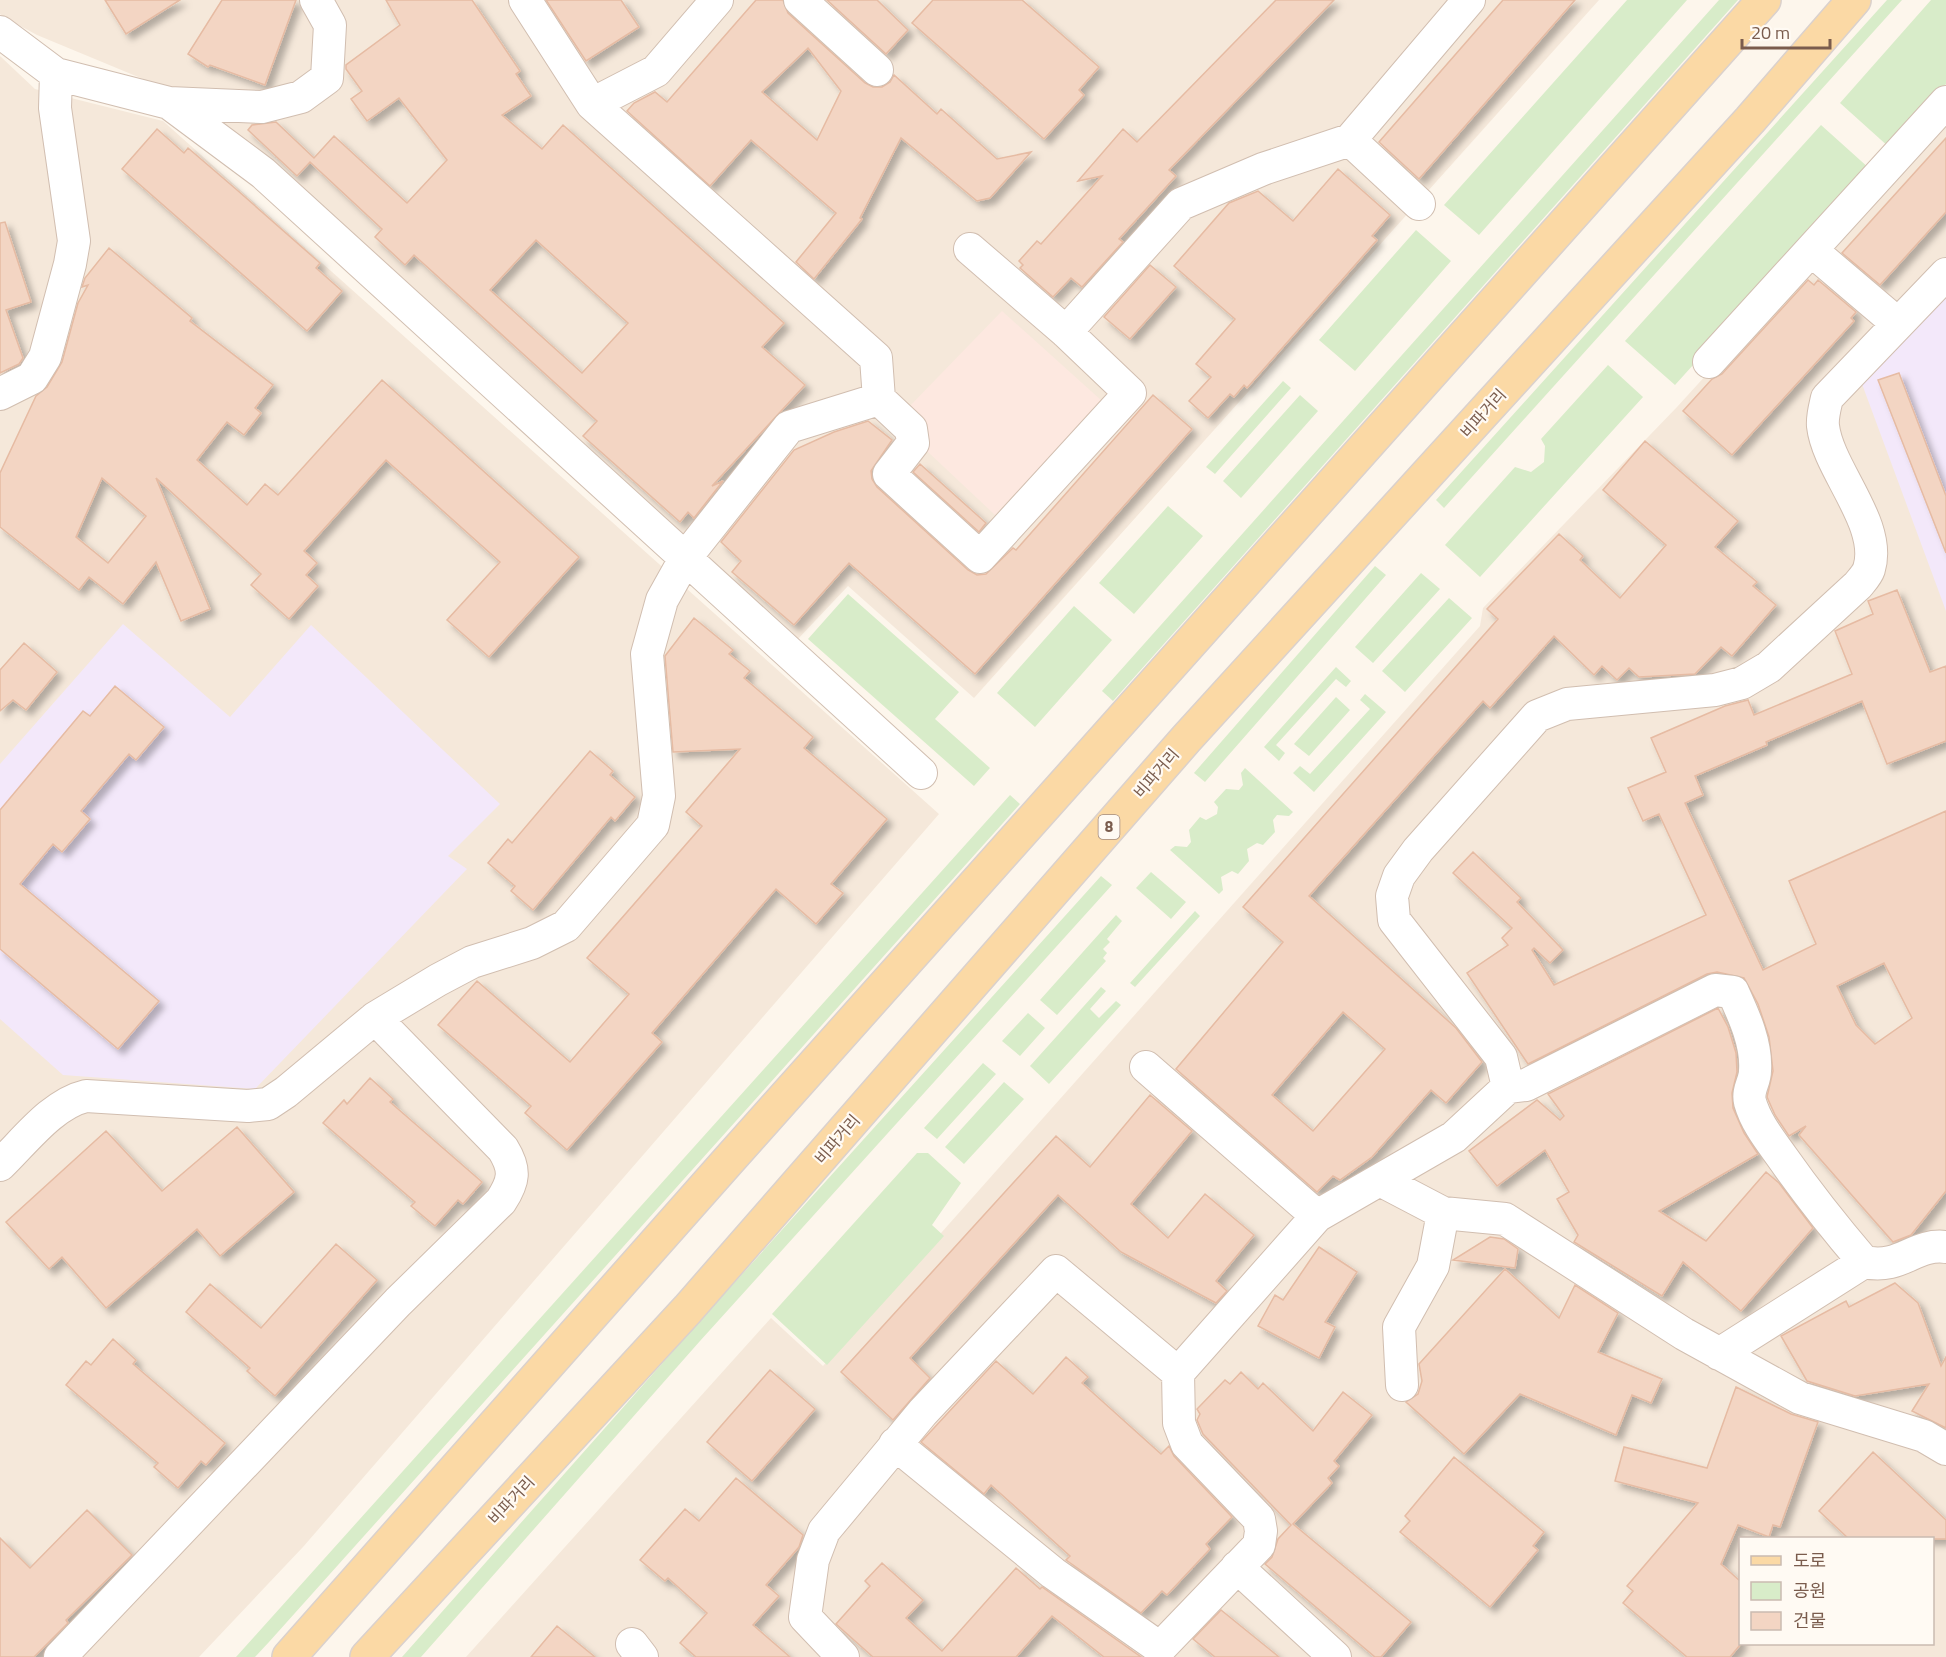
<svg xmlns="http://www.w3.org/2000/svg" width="1946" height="1657" font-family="'Titillium Web','Noto Sans KR',sans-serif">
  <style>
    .residential { fill: #f5e8da; fill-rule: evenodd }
    .commercial { fill: #fde8e0 }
    .education { fill: #f3e8fa }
    .green { fill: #d8ecc9 }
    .building { fill: #f3d5c3; stroke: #e6bba3; stroke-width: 1.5; fill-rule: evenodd; filter: url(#shadow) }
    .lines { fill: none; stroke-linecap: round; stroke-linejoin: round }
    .minor-casing { stroke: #d1beb0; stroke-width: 34 }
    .major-casing { stroke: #dad1cd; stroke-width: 36 }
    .minor { stroke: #fff; stroke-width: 32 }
    .major { stroke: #fbd9a5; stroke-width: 33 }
    .labels { text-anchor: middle; stroke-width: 4.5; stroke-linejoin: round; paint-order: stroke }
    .shield { fill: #fffaf3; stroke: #a28b7f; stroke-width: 1.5 }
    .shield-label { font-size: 15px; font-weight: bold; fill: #7a5c4d }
    .street-label { font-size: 16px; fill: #7a5c4d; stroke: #fffaf3 }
  </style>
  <defs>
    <filter id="shadow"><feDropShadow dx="5.5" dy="5.5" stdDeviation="3" flood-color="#0004"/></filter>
  </defs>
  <rect width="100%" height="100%" fill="#fdf6ec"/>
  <path class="residential" d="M 0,0 L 1599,0 L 974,698 L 848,586 L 797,640 L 294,182 L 228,127 L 160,86 L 37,35 L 4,17 L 0,14 Z
    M 0,56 L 35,89 L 163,121 L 939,814 L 303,1547 L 199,1657 L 0,1657 Z
    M 1946,112 L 1946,1657 L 466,1657 L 771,1318 L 823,1366 L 1480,626 L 1483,608 L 1677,407 ZM 1740,1538 L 1932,1538 L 1932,1644 L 1740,1644 Z"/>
  <path class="commercial" d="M 1002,311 L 1102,401 L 995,515 L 927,451 L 924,425 L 906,410 Z"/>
  <path class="education" d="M 1946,296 L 1946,611 L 1862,384 Z
    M 123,624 L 230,717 L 311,625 L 500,804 L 448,856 L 467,869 L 255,1089 L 63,1075 L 0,1019 L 0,764 Z"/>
  <path class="green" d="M 1627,0 L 1687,0 L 1479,235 L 1444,205 Z
    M 1719,0 L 1738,0 L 1113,701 L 1102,691 Z
    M 1887,0 L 1902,0 L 1444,508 L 1436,500 Z
    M 1931,0 L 1946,0 L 1946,84 L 1890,148 L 1840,103 Z
    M 1821,125 L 1870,169 L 1675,385 L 1625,341 Z
    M 1416,230 L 1451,261 L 1355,371 L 1319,340 Z
    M 1608,365 L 1643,397 L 1480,577 L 1445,545 L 1515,467 L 1531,472 L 1544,462 L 1545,446 L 1541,439 Z
    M 1283,381 L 1291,388 L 1215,474 L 1206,467 Z
    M 1300,395 L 1318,411 L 1241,498 L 1223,481 Z
    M 1168,506 L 1203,536 L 1134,614 L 1099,583 Z
    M 1375,566 L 1386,575 L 1205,782 L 1194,773 Z
    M 1421,573 L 1440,589 L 1373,663 L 1355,647 Z
    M 848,594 L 959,692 L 935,719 L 990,768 L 974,786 L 808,639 Z
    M 1449,598 L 1472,618 L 1405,692 L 1382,671 Z
    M 1074,606 L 1112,640 L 1035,727 L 997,693 Z
    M 1336,667 L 1351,681 L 1346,687 L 1336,679 L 1276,745 L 1285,753 L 1279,761 L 1264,747 Z
    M 1365,694 L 1386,712 L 1314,792 L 1293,773 L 1300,766 L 1310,774 L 1370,709 L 1360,700 Z
    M 1336,697 L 1350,710 L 1309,756 L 1294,744 Z
    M 1245,768 L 1293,812 L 1289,816 L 1277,815 L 1273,820 L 1275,832 L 1263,845 L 1257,843 L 1247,849 L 1249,861 L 1238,874 L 1232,871 L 1221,877 L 1223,890 L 1219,894 L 1170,850 L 1175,846 L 1187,847 L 1191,842 L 1189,830 L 1200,817 L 1206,820 L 1217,814 L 1218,807 L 1214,802 L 1226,789 L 1239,790 L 1243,785 L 1241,773 Z
    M 1010,795 L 1020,804 L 269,1642 L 255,1657 L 236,1657 Z
    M 1151,872 L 1186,902 L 1171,919 L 1136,888 Z
    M 1101,876 L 1112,885 L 700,1341 L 421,1657 L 402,1657 L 690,1332 Z
    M 1195,911 L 1200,916 L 1135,987 L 1130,983 Z
    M 1116,915 L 1122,921 L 1107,939 L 1110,942 L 1103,949 L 1107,953 L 1103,958 L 1106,961 L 1057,1015 L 1040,1000 Z
    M 1101,987 L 1106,991 L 1090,1009 L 1099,1018 L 1116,1001 L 1121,1005 L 1049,1084 L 1030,1066 Z
    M 1028,1013 L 1045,1028 L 1020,1056 L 1002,1041 Z
    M 983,1063 L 996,1074 L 937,1139 L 924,1128 Z
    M 1004,1082 L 1024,1099 L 964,1164 L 945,1147 Z
    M 917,1153 L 928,1153 L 961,1183 L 932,1225 L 944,1236 L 827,1365 L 772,1314 Z"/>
  <path class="building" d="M 105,0 L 180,0 L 126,34 Z
    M 222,0 L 296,0 L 265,85 L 210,65 L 208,67 L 188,54 Z
    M 386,0 L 472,0 L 520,71 L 516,74 L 531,96 L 502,115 L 542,149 L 563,125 L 784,323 L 762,347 L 805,385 L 712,486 L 723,481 L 694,518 L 688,512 L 680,522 L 583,436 L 597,421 L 414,255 L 405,265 L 375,237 L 382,229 L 310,162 L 297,176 L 248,130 L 252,125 L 276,122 L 314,158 L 334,136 L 407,203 L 447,160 L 399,98 L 367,121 L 351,99 L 362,91 L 346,69 L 346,65 L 400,25 ZM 536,240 L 628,323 L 582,373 L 490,290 Z
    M 546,0 L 621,0 L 639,27 L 586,61 Z
    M 756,0 L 783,0 L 788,13 L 865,83 L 873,87 L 882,87 L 890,82 L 894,75 L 937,114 L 941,109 L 997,159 L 1031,152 L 990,198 L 977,201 L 901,138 L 860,218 L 862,219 L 814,279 L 796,262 L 836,213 L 751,140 L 710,186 L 627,111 L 634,103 L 655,92 L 667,102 ZM 808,48 L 841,91 L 817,140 L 762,92 Z
    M 827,0 L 877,0 L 908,30 L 886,54 Z
    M 933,0 L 1022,0 L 1099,67 L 1079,90 L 1084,95 L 1044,139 L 912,23 Z
    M 1276,0 L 1334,0 L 1169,170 L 1176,176 L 1119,239 L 1123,242 L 1082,287 L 1071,278 L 1053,297 L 1020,268 L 1023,265 L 1019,261 L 1037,241 L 1041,244 L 1102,176 L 1078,181 L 1123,129 L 1137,142 Z
    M 1503,0 L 1575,0 L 1419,179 L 1379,142 Z
    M 157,129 L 184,153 L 188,148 L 237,190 L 320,263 L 316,268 L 342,291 L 307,331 L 122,169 Z
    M 1946,138 L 1946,212 L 1880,285 L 1842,253 Z
    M 1338,169 L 1390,215 L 1372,236 L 1377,240 L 1247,388 L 1244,385 L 1234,397 L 1230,394 L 1208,418 L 1189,401 L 1211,377 L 1196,364 L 1235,319 L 1174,266 L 1229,203 L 1258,191 L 1293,221 Z
    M 5,222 L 31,302 L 6,310 L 23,358 L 19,364 L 0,373 L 0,223 Z
    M 109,248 L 192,318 L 190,321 L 273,385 L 255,408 L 261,413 L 244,435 L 227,422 L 197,460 L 247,505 L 265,484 L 278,495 L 382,380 L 579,557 L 489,657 L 447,620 L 500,562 L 386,460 L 304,551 L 317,563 L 306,575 L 318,586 L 289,619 L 251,585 L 261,574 L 156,478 L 210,609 L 181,621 L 156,562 L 123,604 L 89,577 L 79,590 L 0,527 L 0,473 L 36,396 L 47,387 L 62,362 L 78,303 L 88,285 L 82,287 L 85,278 ZM 102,478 L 146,516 L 108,563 L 76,537 Z
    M 1150,265 L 1176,287 L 1130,339 L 1104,317 Z
    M 1808,280 L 1814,285 L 1818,280 L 1856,312 L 1851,318 L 1854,321 L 1732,455 L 1683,411 L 1712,379 L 1722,374 Z
    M 1899,373 L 1946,496 L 1946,553 L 1878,380 Z
    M 1153,395 L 1192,429 L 975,674 L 849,563 L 794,625 L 732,572 L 741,561 L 721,542 L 794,450 L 834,432 L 868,421 L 892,440 L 871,471 L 872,479 L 877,487 L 968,570 L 977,575 L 986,574 L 1013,548 L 1016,550 Z
    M 1645,441 L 1738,521 L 1715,547 L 1757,582 L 1753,586 L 1776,605 L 1732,656 L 1721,647 L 1695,674 L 1639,677 L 1629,668 L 1617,680 L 1602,666 L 1594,675 L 1554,636 L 1490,708 L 1483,701 L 1309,896 L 1456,1028 L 1482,1062 L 1446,1103 L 1431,1090 L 1372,1157 L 1340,1180 L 1333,1176 L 1317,1192 L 1176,1069 L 1283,942 L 1243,907 L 1498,619 L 1487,609 L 1559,534 L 1583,556 L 1580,560 L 1620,598 L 1666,545 L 1603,490 ZM 1343,1012 L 1385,1049 L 1313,1131 L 1272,1095 Z
    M 920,464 L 986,523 L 979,532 L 913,472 Z
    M 1897,590 L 1930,672 L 1946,666 L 1946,741 L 1887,764 L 1862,701 L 1766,742 L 1767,745 L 1695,776 L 1703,795 L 1685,803 L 1763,970 L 1816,944 L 1789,881 L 1946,811 L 1946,1191 L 1911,1235 L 1893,1242 L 1799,1135 L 1806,1126 L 1789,1136 L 1775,1115 L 1767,1097 L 1773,1071 L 1769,1037 L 1758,1004 L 1744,978 L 1717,972 L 1707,974 L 1528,1064 L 1467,973 L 1508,945 L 1502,938 L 1512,928 L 1453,873 L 1473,852 L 1521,898 L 1517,902 L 1563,950 L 1550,963 L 1534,948 L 1532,950 L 1554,985 L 1706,915 L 1659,814 L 1643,821 L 1628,788 L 1666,772 L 1651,738 L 1725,706 L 1748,700 L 1754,715 L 1852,674 L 1835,631 L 1873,614 L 1868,601 ZM 1884,963 L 1912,1018 L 1875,1044 L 1856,1025 L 1837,986 Z
    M 694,618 L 733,650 L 729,654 L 750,671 L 744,678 L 813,737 L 804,748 L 887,819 L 831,884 L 843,893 L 816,924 L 776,889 L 652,1033 L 662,1042 L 567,1150 L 525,1113 L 531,1106 L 438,1025 L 477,981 L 570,1062 L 629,994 L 587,958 L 702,826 L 686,812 L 740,749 L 673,752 L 665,656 Z
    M 24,643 L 57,672 L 26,710 L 13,700 L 0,711 L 0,670 Z
    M 115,686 L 164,727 L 136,760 L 129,754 L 81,811 L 90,819 L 62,852 L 53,844 L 20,884 L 159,1001 L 118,1049 L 0,949 L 0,810 L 83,711 L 90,716 Z
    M 590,751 L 613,771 L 610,775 L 635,797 L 615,821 L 611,817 L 533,910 L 511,891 L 515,886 L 488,863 L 508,839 L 512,843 Z
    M 1718,1008 L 1728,1027 L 1736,1053 L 1737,1072 L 1732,1093 L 1733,1108 L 1744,1133 L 1758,1154 L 1659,1211 L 1706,1241 L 1766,1172 L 1779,1183 L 1813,1228 L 1741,1311 L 1683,1262 L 1662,1296 L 1574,1242 L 1578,1235 L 1557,1199 L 1569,1192 L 1545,1150 L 1497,1186 L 1469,1151 L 1537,1100 L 1560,1120 L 1564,1116 L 1548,1094 Z
    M 370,1078 L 393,1099 L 390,1102 L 482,1182 L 463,1204 L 458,1200 L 435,1226 L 411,1206 L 415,1202 L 323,1123 L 344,1100 L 347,1104 Z
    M 1150,1095 L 1192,1131 L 1131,1204 L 1168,1238 L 1205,1194 L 1254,1235 L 1216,1281 L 1227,1291 L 1216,1303 L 1121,1252 L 1058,1195 L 910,1358 L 930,1378 L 893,1420 L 841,1372 L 1056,1136 L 1090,1167 Z
    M 237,1127 L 294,1192 L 220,1256 L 197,1229 L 106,1308 L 62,1257 L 49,1269 L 6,1222 L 106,1131 L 162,1191 Z
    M 1490,1237 L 1504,1239 L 1518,1249 L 1515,1268 L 1453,1260 Z
    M 336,1244 L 377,1280 L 275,1396 L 247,1371 L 250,1368 L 186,1312 L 210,1284 L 261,1328 Z
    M 1319,1247 L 1357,1272 L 1325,1322 L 1335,1327 L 1319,1358 L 1258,1326 L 1275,1295 L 1283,1300 Z
    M 1505,1269 L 1559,1318 L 1575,1285 L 1618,1313 L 1598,1352 L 1662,1379 L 1651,1403 L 1632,1395 L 1616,1435 L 1520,1394 L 1464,1454 L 1406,1402 L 1418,1394 L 1422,1381 L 1419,1364 Z
    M 1895,1283 L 1918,1303 L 1941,1366 L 1946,1357 L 1946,1428 L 1912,1411 L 1929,1384 L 1855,1396 L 1807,1381 L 1781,1336 L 1846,1301 L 1849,1307 Z
    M 113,1339 L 136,1360 L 133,1364 L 225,1443 L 206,1465 L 201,1461 L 178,1488 L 154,1467 L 158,1463 L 66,1385 L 86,1361 L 91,1365 Z
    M 1066,1357 L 1088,1377 L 1082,1383 L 1161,1454 L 1169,1446 L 1174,1456 L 1232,1517 L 1206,1544 L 1210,1549 L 1167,1595 L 1162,1591 L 1141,1613 L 1066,1560 L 1070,1556 L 991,1485 L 984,1494 L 921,1442 L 996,1361 L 1033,1394 Z
    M 770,1370 L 815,1409 L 752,1481 L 707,1442 Z
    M 1241,1372 L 1258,1389 L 1263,1383 L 1313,1431 L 1343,1392 L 1372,1415 L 1334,1461 L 1339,1466 L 1328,1478 L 1332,1483 L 1293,1524 L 1411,1622 L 1381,1657 L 1375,1657 L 1265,1564 L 1272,1557 L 1278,1539 L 1291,1525 L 1203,1434 L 1197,1420 L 1200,1414 L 1197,1409 L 1225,1380 L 1230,1384 Z
    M 1736,1387 L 1791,1414 L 1818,1422 L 1780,1527 L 1773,1525 L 1769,1537 L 1738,1525 L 1721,1564 L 1740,1581 L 1740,1645 L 1730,1657 L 1687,1657 L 1623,1603 L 1633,1591 L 1627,1586 L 1698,1503 L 1615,1481 L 1624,1447 L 1707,1468 Z
    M 1873,1452 L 1946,1520 L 1946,1539 L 1849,1539 L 1819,1511 Z
    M 1454,1457 L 1544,1532 L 1533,1546 L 1538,1550 L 1490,1607 L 1400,1532 L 1410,1521 L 1405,1516 Z
    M 736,1478 L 803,1535 L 799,1547 L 766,1585 L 779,1596 L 753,1625 L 790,1657 L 696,1657 L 680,1643 L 707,1613 L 668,1578 L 665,1581 L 640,1560 L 685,1509 L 699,1521 Z
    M 87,1510 L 132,1555 L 66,1620 L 68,1623 L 34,1657 L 0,1657 L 0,1538 L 30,1568 Z
    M 882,1563 L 923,1600 L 906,1618 L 942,1651 L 1016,1568 L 1040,1589 L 1042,1587 L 1141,1657 L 1104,1657 L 1052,1616 L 1016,1657 L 873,1657 L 836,1624 L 870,1586 L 865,1581 Z
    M 1221,1610 L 1279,1657 L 1215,1657 L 1193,1639 Z
    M 557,1626 L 595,1657 L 531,1657 Z"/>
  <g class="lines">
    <g class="minor-casing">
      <path id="minor" d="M 525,0 L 592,104 L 876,358 L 879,399
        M 800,0 L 877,70
        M 0,32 L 56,74 L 169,103 L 263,173 L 921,773
        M 169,103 L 262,107 L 301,97 L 327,78 L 330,25 L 316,0
        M 592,104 L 656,71 L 717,0
        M 1419,204 L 1350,140 L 1469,0
        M 1811,250 L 1898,324
        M 1066,332 L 1181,204 L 1263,169 L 1350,140
        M 1709,362 L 1946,102
        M 0,394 L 32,378 L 45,357 L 70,264 L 74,241 L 55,108 L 56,74
        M 1146,1067 L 1317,1216
        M 1508,1087 L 1526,1085 L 1715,990 L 1733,992 C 1744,1016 1757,1044 1755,1071 C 1755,1082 1747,1090 1750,1102 C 1756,1123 1770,1140 1782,1157 C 1808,1194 1835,1228 1864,1262
        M 0,1165 C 25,1141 52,1104 86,1096 L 248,1106 L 268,1104 L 286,1092 L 375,1018 L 438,980 L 472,962 L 532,943 L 566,926 L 653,825 L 659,796 L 647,654 L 662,600 L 686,557 L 789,427 L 879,399 L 911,429 L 913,443 L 889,474 L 980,557 L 1130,393 L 1066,332 L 970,249
        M 1380,1180 L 1443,1213 L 1505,1219 L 1684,1334 L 1800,1398 L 1924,1436 L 1946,1449
        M 1719,1354 L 1864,1262 C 1902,1270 1914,1243 1946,1247
        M 1402,1385 L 1399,1327 L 1433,1266 L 1443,1213
        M 895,1444 L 1053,1573 L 1160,1648 L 1259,1545 L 1261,1531 L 1259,1519 L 1187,1444 L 1179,1423 L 1178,1373
        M 1237,1567 L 1335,1657
        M 632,1644 L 642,1657
        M 60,1657 L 398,1302 L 501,1201 C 514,1181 516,1170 503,1149 L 375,1018
        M 843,1657 L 805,1617 L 813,1560 L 824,1531 L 923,1412 L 1056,1271 L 1178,1373 L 1317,1216 L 1454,1137 L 1508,1087 L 1501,1057 L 1394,920 L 1392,896 L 1399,876 L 1418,850 L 1537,716 L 1567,704 L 1715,690 L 1742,683 L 1769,667 L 1858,585 C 1862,580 1867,575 1869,569 C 1883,524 1828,470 1823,426 C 1822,417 1825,407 1827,398 L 1946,274"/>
    </g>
    <g class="major-casing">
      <path id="major" d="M 289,1657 L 728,1161 L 1764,0
        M 367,1657 L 688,1309 L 1186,739 L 1750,120 L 1854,0"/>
    </g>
    <use href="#minor" class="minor"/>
    <use href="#major" class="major"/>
  </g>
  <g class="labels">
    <rect class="shield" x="1098.5" y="815" width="21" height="24" rx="4.5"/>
    <g class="shield-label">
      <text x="1109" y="832">8</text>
    </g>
    <g class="street-label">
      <text transform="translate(1483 413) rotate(-48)" y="6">비파거리</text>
      <text transform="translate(1156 773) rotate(-49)" y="6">비파거리</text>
      <text transform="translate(837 1139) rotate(-49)" y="6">비파거리</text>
      <text transform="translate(511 1500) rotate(-47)" y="6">비파거리</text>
    </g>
  </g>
  <rect x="1739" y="1537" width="195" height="108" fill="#fffaf3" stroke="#cabbb1" stroke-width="1.5"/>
  <rect x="1751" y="1556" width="30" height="9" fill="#fbd9a5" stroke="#cabbb1" stroke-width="1.5"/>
  <text x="1793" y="1567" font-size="18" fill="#7a5c4d">도로</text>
  <rect x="1751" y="1582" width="30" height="18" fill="#d8ecc9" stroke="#cabbb1" stroke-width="1.5"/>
  <text x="1793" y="1597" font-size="18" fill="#7a5c4d">공원</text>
  <rect x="1751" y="1612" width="30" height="18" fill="#f3d5c3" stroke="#cabbb1" stroke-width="1.5"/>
  <text x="1793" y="1627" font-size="18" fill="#7a5c4d">건물</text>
  <path d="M1742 39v9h88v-9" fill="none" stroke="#7a5c4d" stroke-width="3"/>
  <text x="1751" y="39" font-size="18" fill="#7a5c4d" stroke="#fffaf3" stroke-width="4.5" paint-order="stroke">20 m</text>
</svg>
